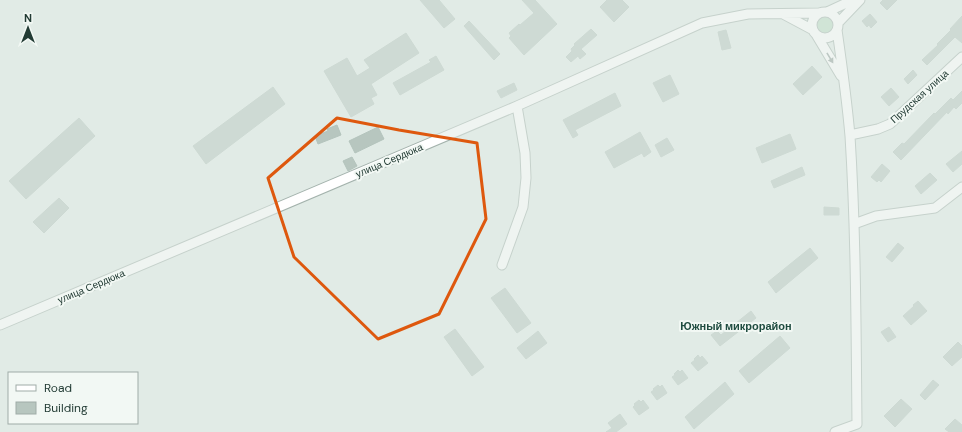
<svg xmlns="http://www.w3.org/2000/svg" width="962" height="432" font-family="'DM Sans',sans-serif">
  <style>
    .green { fill: #bbdbc3 }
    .building { fill: #b7c6bf; stroke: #b4c4bd }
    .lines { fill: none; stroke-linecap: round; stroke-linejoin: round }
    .minor-casing { stroke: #a4b3ad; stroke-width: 11 }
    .minor { stroke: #fff; stroke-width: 9 }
    .oneway { fill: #909d9a }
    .marked { fill: none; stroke: #de580e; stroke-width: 3; stroke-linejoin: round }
    .labels { text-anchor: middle; stroke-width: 4; stroke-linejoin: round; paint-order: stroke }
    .street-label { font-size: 10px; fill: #223b34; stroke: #f2f8f4 }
    .neighbourhood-label { font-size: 11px; font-weight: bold; fill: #1f4c40; stroke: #f2f8f4 }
  </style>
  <rect width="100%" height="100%" fill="#e1ebe6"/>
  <path class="green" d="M817 25a8 8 0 1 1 16 0a8 8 0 1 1-16 0Z"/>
  <path class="building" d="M 420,0 L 439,0 L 455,19 L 444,28 Z
    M 522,0 L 535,0 L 557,24 L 524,55 L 509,38 L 511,36 L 509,33 L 519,24 L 520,25 L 534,13 Z
    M 607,0 L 622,0 L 629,7 L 614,22 L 600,7 Z
    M 883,0 L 897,0 L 887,10 L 880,3 Z
    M 870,14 L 877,22 L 871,28 L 869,25 L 867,27 L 862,21 Z
    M 962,16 L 962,43 L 955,37 L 927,65 L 922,60 L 938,45 L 937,44 L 951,30 L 950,29 Z
    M 469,21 L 500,54 L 494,60 L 464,26 Z
    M 591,29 L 597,35 L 581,49 L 586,54 L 580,59 L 578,56 L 571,62 L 566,57 L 572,51 L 571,49 L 575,45 L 574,44 Z
    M 726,30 L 731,48 L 722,50 L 718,32 Z
    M 406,33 L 419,53 L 371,84 L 377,95 L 371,98 L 374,104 L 351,117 L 324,71 L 347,58 L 357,76 L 370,68 L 364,60 Z
    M 436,56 L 444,70 L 400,95 L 393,83 L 431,62 L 429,60 Z
    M 812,66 L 822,77 L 803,95 L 793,84 Z
    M 913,70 L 917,75 L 908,84 L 904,79 Z
    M 670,75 L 679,94 L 663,102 L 653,83 Z
    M 514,83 L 517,90 L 501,98 L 497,91 Z
    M 273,87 L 285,104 L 206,164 L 193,146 Z
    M 891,88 L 899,97 L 889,106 L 881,97 Z
    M 962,91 L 962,103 L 956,109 L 954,107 L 948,114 L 947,112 L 901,160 L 893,152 L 902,143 L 904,144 L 934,113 L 935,114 L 951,98 L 953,100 Z
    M 615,93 L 621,106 L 575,130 L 578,135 L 573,138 L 563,120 Z
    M 79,118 L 95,136 L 26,199 L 9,181 Z
    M 337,125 L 341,135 L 318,144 L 315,136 L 328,131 L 327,129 Z
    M 378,127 L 384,139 L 355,153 L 349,141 Z
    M 640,132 L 651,152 L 644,157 L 642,153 L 614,168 L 605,152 Z
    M 790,134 L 796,149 L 762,163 L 756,148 Z
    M 667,138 L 674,150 L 661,157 L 655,145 Z
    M 962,151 L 962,164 L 953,172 L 946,164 Z
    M 352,157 L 357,166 L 348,171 L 343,161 Z
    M 882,164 L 890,171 L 881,182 L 879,180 L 877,182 L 871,177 Z
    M 802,167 L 805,175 L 774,188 L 771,181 Z
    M 930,173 L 937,180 L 921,194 L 915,186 Z
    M 59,198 L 69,208 L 44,233 L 33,222 Z
    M 824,207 L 839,208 L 839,215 L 824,215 Z
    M 898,243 L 904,248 L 892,262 L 886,257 Z
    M 810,248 L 818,258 L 776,293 L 768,282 Z
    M 505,288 L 531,323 L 517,333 L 491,298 Z
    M 918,301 L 927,311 L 911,325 L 903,316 L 914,306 L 913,305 Z
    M 751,311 L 756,318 L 720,346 L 711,335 L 717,331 L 721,335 Z
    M 889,327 L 896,337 L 888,342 L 881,332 Z
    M 455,329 L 484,367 L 472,376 L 444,337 Z
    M 538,331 L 547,343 L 526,359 L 517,348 Z
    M 780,336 L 790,348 L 749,383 L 739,371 Z
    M 958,342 L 962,346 L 962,357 L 952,366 L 943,357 Z
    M 698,355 L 700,358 L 702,356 L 708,363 L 698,371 L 691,363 L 695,360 L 694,359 Z
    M 678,370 L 680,372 L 682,370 L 688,378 L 678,385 L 672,377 L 675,375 L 674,374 Z
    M 933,380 L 939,385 L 925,400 L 920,395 Z
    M 725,382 L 734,394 L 694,429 L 685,417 Z
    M 658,385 L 660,387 L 662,385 L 667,393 L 657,400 L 651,392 L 654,390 L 653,389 Z
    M 901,399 L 912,409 L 895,427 L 884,416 Z
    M 639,400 L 641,402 L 643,400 L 649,408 L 639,415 L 633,407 L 635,405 L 634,404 Z
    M 620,414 L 627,424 L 616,432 L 606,432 L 612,428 L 608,423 Z
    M 955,419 L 962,425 L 962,432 L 949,432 L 945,429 Z"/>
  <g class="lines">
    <g class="minor-casing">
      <path id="minor" d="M812 25a13 13 0 1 1 26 0a13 13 0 1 1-26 0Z
        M 827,12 L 853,0
        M 783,14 L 813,30
        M 838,23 L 860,0
        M 817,36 L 841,76
        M 850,135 L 878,129 L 890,124 L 903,112 L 962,57
        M 854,224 L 876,216 L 935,208 L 962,187
        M 502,265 L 523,207 L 526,178 L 525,153 L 517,106
        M 0,325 L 517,106 L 702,23 L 748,14 L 819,13
        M 835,432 L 857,424 C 856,328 856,232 850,136 C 847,101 842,65 837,30"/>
    </g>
    <use href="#minor" class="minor"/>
  </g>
  <defs><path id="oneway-solid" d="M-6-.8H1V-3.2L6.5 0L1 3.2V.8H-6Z"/></defs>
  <use class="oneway" href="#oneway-solid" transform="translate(830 58) rotate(59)"/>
  <path d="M0 0H962V432H0ZM 337,118 L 399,130 L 477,143 L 486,219 L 439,314 L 378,339 L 294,257 L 268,178 Z" fill="#e1ebe6" fill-opacity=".55" fill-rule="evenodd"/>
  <path class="marked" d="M 337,118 L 399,130 L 477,143 L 486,219 L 439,314 L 378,339 L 294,257 L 268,178 Z"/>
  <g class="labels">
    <g class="street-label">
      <text transform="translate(919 96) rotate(-42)" y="4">Прудская улица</text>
      <text transform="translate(389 160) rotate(-23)" y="4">улица Сердюка</text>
      <text transform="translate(91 286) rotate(-23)" y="4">улица Сердюка</text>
    </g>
    <g class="neighbourhood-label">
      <text x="736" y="330">Южный микрорайон</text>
    </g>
  </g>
  <rect x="8" y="372" width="130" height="52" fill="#f2f8f4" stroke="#9faca7"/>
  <rect x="16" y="385" width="20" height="6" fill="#ffffff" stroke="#9faca7"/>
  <text x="44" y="392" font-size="12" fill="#223b34">Road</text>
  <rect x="16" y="402" width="20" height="12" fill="#b7c6bf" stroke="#9faca7"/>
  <text x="44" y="412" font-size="12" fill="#223b34">Building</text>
  <g transform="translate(28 28)" stroke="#f2f8f4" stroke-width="3" paint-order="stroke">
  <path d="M0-3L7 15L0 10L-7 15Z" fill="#223b34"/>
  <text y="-6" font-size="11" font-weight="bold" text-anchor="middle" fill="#223b34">N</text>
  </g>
</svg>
